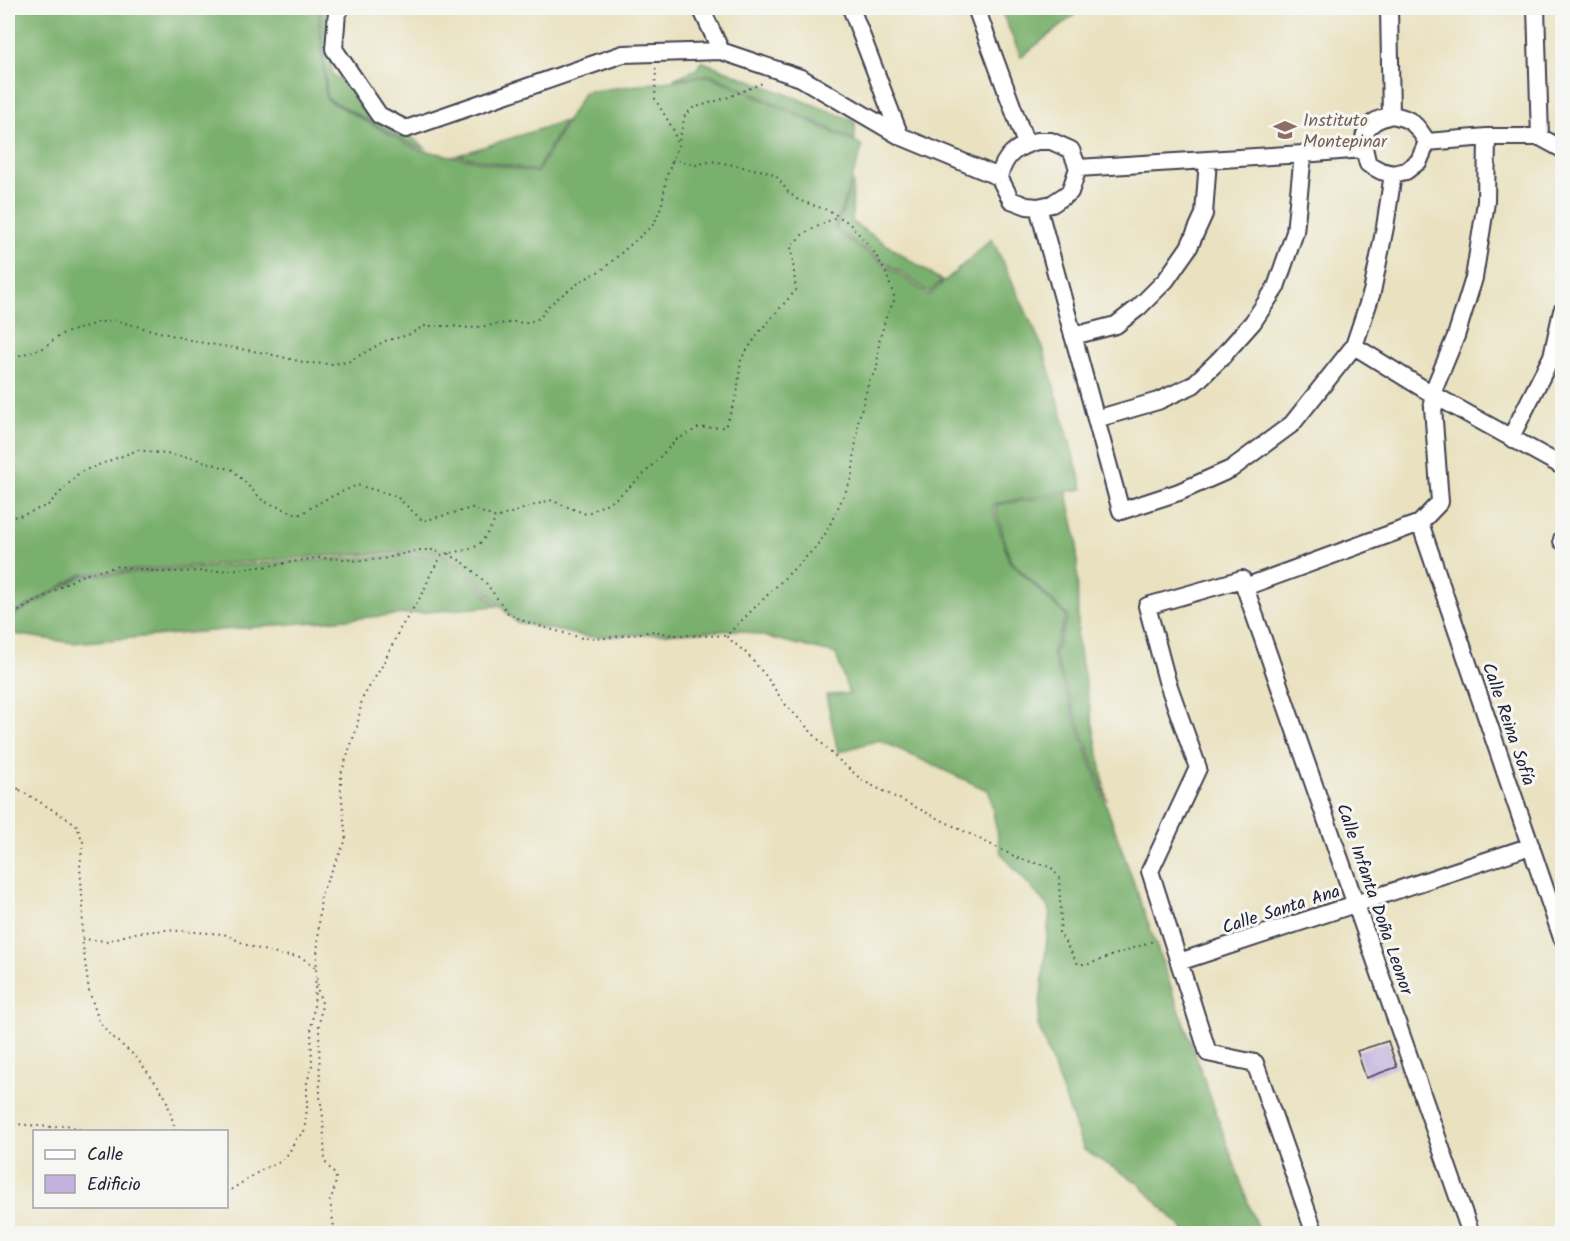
<svg xmlns="http://www.w3.org/2000/svg" width="1570" height="1241" font-family="Kalam,sans-serif">
  <style>
    .forest { fill: #7ab06d; stroke: #4e6954; stroke-width: 1.5 }
    .building { fill: #c3b2dd }
    .lines { fill: none; stroke-linecap: round; stroke-linejoin: round }
    .minor-casing { stroke: #403f4f; stroke-width: 20 }
    .path { stroke: #403f4f; stroke-width: 2; stroke-dasharray: 1.5 4.5; stroke-linecap: butt }
    .minor { stroke: #fff; stroke-width: 16 }
    .labels { text-anchor: middle; stroke-width: 6; stroke-linejoin: round; paint-order: stroke }
    .education-label { font-size: 18px; fill: #785e54; stroke: #f6f6f2; text-anchor: start }
    .street-label { font-size: 18px; fill: #22223b; stroke: #f6f6f2 }
  </style>
  <rect width="100%" height="100%" fill="#f6f6f2"/>
  <filter id="ink" filterUnits="userSpaceOnUse"><feTurbulence type="fractalNoise" baseFrequency=".0167" numOctaves="2"/><feDisplacementMap in="SourceGraphic" scale="12" xChannelSelector="R" yChannelSelector="G"/><feConvolveMatrix kernelMatrix="1 2 1 2 8 2 1 2 1" color-interpolation-filters="sRGB"/></filter>
  <filter id="wash" filterUnits="userSpaceOnUse"><feTurbulence type="fractalNoise" baseFrequency=".008" numOctaves="4" result="noise"/><feDisplacementMap in="SourceGraphic" scale="24" xChannelSelector="R" yChannelSelector="G"/><feGaussianBlur stdDeviation="1.35" result="paint"/><feColorMatrix in="noise" values="0 0 0 0 0 0 0 0 0 0 0 0 0 0 0 0 0 1.4 0 .05"/><feComposite in="paint" operator="in"/></filter>
  <g filter="url(#wash)">
    <rect width="100%" height="100%" fill="#e9e1bf"/>
    <path class="forest" d="M 8,8 L 318,8 L 326,99 L 416,149 L 537,173 L 584,92 L 710,76 L 863,146 L 834,230 L 929,295 L 992,239 L 1043,348 L 1083,489 L 992,504 L 1009,561 L 1066,616 L 1052,654 L 1259,1233 L 1187,1233 L 1137,1182 L 1084,1150 L 1038,1025 L 1050,909 L 1001,853 L 989,791 L 879,740 L 838,752 L 826,695 L 849,694 L 836,654 L 739,630 L 588,637 L 516,622 L 448,551 L 326,556 L 82,574 L 8,617 Z
      M 320,8 L 332,8 L 332,74 L 425,148 L 417,147 L 327,98 Z
      M 1000,8 L 1083,8 L 1021,57 Z
      M 701,61 L 855,121 L 855,140 L 710,74 L 673,79 L 697,69 Z
      M 565,121 L 536,171 L 458,155 Z
      M 853,181 L 852,222 L 942,281 L 929,292 L 836,229 Z
      M 1067,494 L 1077,540 L 1078,631 L 1076,632 L 1107,801 L 1054,654 L 1068,616 L 1010,560 L 995,505 Z
      M 447,554 L 497,606 L 74,643 L 8,633 L 8,619 L 82,576 L 326,559 Z"/>
    <g id="blocks">
      <path class="building" d="M 1388,1041 L 1397,1067 L 1366,1078 L 1357,1051 Z"/>
    </g>
  </g>
  <g filter="url(#ink)">
    <use href="#blocks" fill-opacity="0" stroke="#403f4f" stroke-width="1.5"/>
    <g class="lines">
      <g class="minor-casing">
        <path id="minor" d="M 341,8 L 337,13 L 334,49 L 379,115 L 406,129 L 623,54 L 721,51 L 801,78 L 900,136 L 999,177
          M 701,8 L 721,51
          M 851,8 L 900,136
          M 976,8 L 1026,144
          M 1389,8 L 1391,115
          M 1536,8 L 1540,137
          M 1391,115 C 1411,118 1417,125 1427,142 L 1419,161 L 1406,171 L 1393,174 L 1381,171 L 1368,164 C 1364,150 1359,134 1373,123 C 1377,119 1386,117 1391,115 Z
          M 1037,141 L 1051,141 L 1071,150 L 1078,168 L 1070,192 L 1052,204 L 1038,207 L 1027,206 L 1011,200 L 999,177 C 1005,155 1015,147 1037,141 Z
          M 1427,142 L 1487,137 L 1540,137 L 1562,149
          M 1078,168 L 1303,154 L 1363,149
          M 1038,207 L 1121,511 L 1179,492 L 1231,469 L 1292,424 L 1354,346 L 1372,292 L 1385,227 L 1393,174
          M 1073,336 L 1116,325 L 1139,307 L 1166,280 L 1189,247 L 1204,214 L 1208,160
          M 1354,346 L 1432,394 L 1562,466
          M 1096,419 L 1158,401 L 1193,385 L 1220,359 L 1253,322 L 1276,287 L 1295,232 L 1303,154
          M 1511,437 L 1552,356 L 1562,311
          M 1420,523 L 1562,938
          M 1562,541 L 1562,539
          M 1245,587 L 1420,523 L 1440,502 L 1432,394 L 1456,336 L 1474,278 L 1486,202 L 1487,137
          M 1179,962 L 1531,846
          M 1315,1234 L 1255,1063 L 1208,1053 L 1150,871 L 1198,768 L 1167,681 L 1147,606 L 1242,579 L 1471,1234"/>
      </g>
      <path class="path" d="M 656,68 L 655,99 L 673,129 L 677,144
        M 672,160 L 696,165 L 712,161 L 769,172 L 778,178 L 788,192 L 798,200 L 830,211 L 849,223 L 873,250 L 886,273 L 895,299 L 886,317 L 879,342 L 877,369 L 869,381 L 858,422 L 852,478 L 826,533 L 815,548 L 726,636 L 746,653 L 766,676 L 784,703 L 832,754 L 863,781 L 1020,859 L 1051,867 L 1059,878 L 1061,924 L 1059,932 L 1078,964 L 1089,964 L 1156,940
        M 8,359 L 43,348 L 62,334 L 97,323 L 113,320 L 198,342 L 265,353 L 307,363 L 331,364 L 348,362 L 385,341 L 408,335 L 424,326 L 451,326 L 471,328 L 514,322 L 526,323 L 540,318 L 547,307 L 562,295 L 583,280 L 603,269 L 654,224 L 662,204 L 667,175 L 678,146 L 685,115 L 693,108 L 726,98 L 765,82
        M 8,518 L 23,515 L 48,505 L 80,472 L 138,450 L 192,458 L 233,470 L 263,501 L 299,515 L 324,500 L 357,485 L 396,496 L 423,521 L 472,508 L 496,518 L 550,500 L 586,514 L 615,499 L 641,477 L 676,440 L 698,428 L 725,427 L 737,395 L 741,359 L 760,331 L 796,290 L 791,246 L 803,234 L 838,216
        M 448,554 L 463,562 L 486,583 L 508,613 L 524,621 L 542,627 L 582,638 L 607,638 L 654,631 L 673,635 L 726,636
        M 8,617 L 80,576 L 118,566 L 161,572 L 220,571 L 269,566 L 315,558 L 345,559 L 357,561 L 383,559 L 419,550 L 432,550 L 442,553
        M 8,781 L 20,790
        M 8,791 L 20,790 L 76,824 L 83,842 L 80,867 L 83,908 L 82,939 L 89,991 L 99,1021 L 111,1036 L 135,1056 L 156,1083 L 166,1098 L 176,1132
        M 82,939 L 106,941 L 135,933 L 165,930 L 224,934 L 249,946 L 280,955 L 301,957 L 315,967
        M 317,978 L 318,991 L 322,1003 L 319,1026 L 320,1097 L 323,1117 L 325,1162 L 336,1176 L 335,1187 L 330,1201 L 335,1234
        M 8,1127 L 17,1124 L 49,1127 L 67,1125 L 86,1132
        M 226,1193 L 263,1169 L 280,1162 L 289,1153 L 295,1140 L 304,1132 L 307,1108 L 307,1083 L 312,1065 L 311,1031 L 314,1005 L 321,894 L 346,840 L 341,790 L 341,774 L 357,727 L 362,699 L 382,666 L 400,629 L 423,593 L 431,573 L 443,554 C 479,548 478,551 496,518"/>
      <use href="#minor" class="minor"/>
    </g>
  </g>
  <defs>
    <g id="school-bare" transform="scale(1.8)"><path d="M0-5L7-2L0 1L-7-2ZM-4 1L0 2.5L4 1V4Q0 6-4 4Z" fill="#8d6e63" stroke="#f6f6f2" stroke-width="2.5" paint-order="stroke"/></g>
  </defs>
  <g fill-rule="evenodd">
    <use href="#school-bare" x="1285" y="130"/>
  </g>
  <g class="labels">
    <g class="education-label">
      <text x="1303" y="126">Instituto<tspan x="1303" dy="21">Montepinar</tspan></text>
    </g>
    <g class="street-label">
      <text transform="translate(1509 724) rotate(71)" y="6">Calle Reina Sofía</text>
      <text transform="translate(1375 899) rotate(71)" y="6">Calle Infanta Doña Leonor</text>
      <text transform="translate(1281 909) rotate(-18)" y="6">Calle Santa Ana</text>
    </g>
  </g>
  <rect width="1570" height="1241" fill="none" stroke="#f6f6f2" stroke-width="30"/>
  <rect x="33" y="1130" width="195" height="78" fill="#f6f6f2" stroke="#a1a1a9" stroke-width="1.5"/>
  <rect x="45" y="1150" width="30" height="9" fill="#ffffff" stroke="#a1a1a9" stroke-width="1.5"/>
  <text x="87" y="1160" font-size="18" fill="#22223b">Calle</text>
  <rect x="45" y="1175" width="30" height="18" fill="#c3b2dd" stroke="#a1a1a9" stroke-width="1.5"/>
  <text x="87" y="1190" font-size="18" fill="#22223b">Edificio</text>
</svg>
